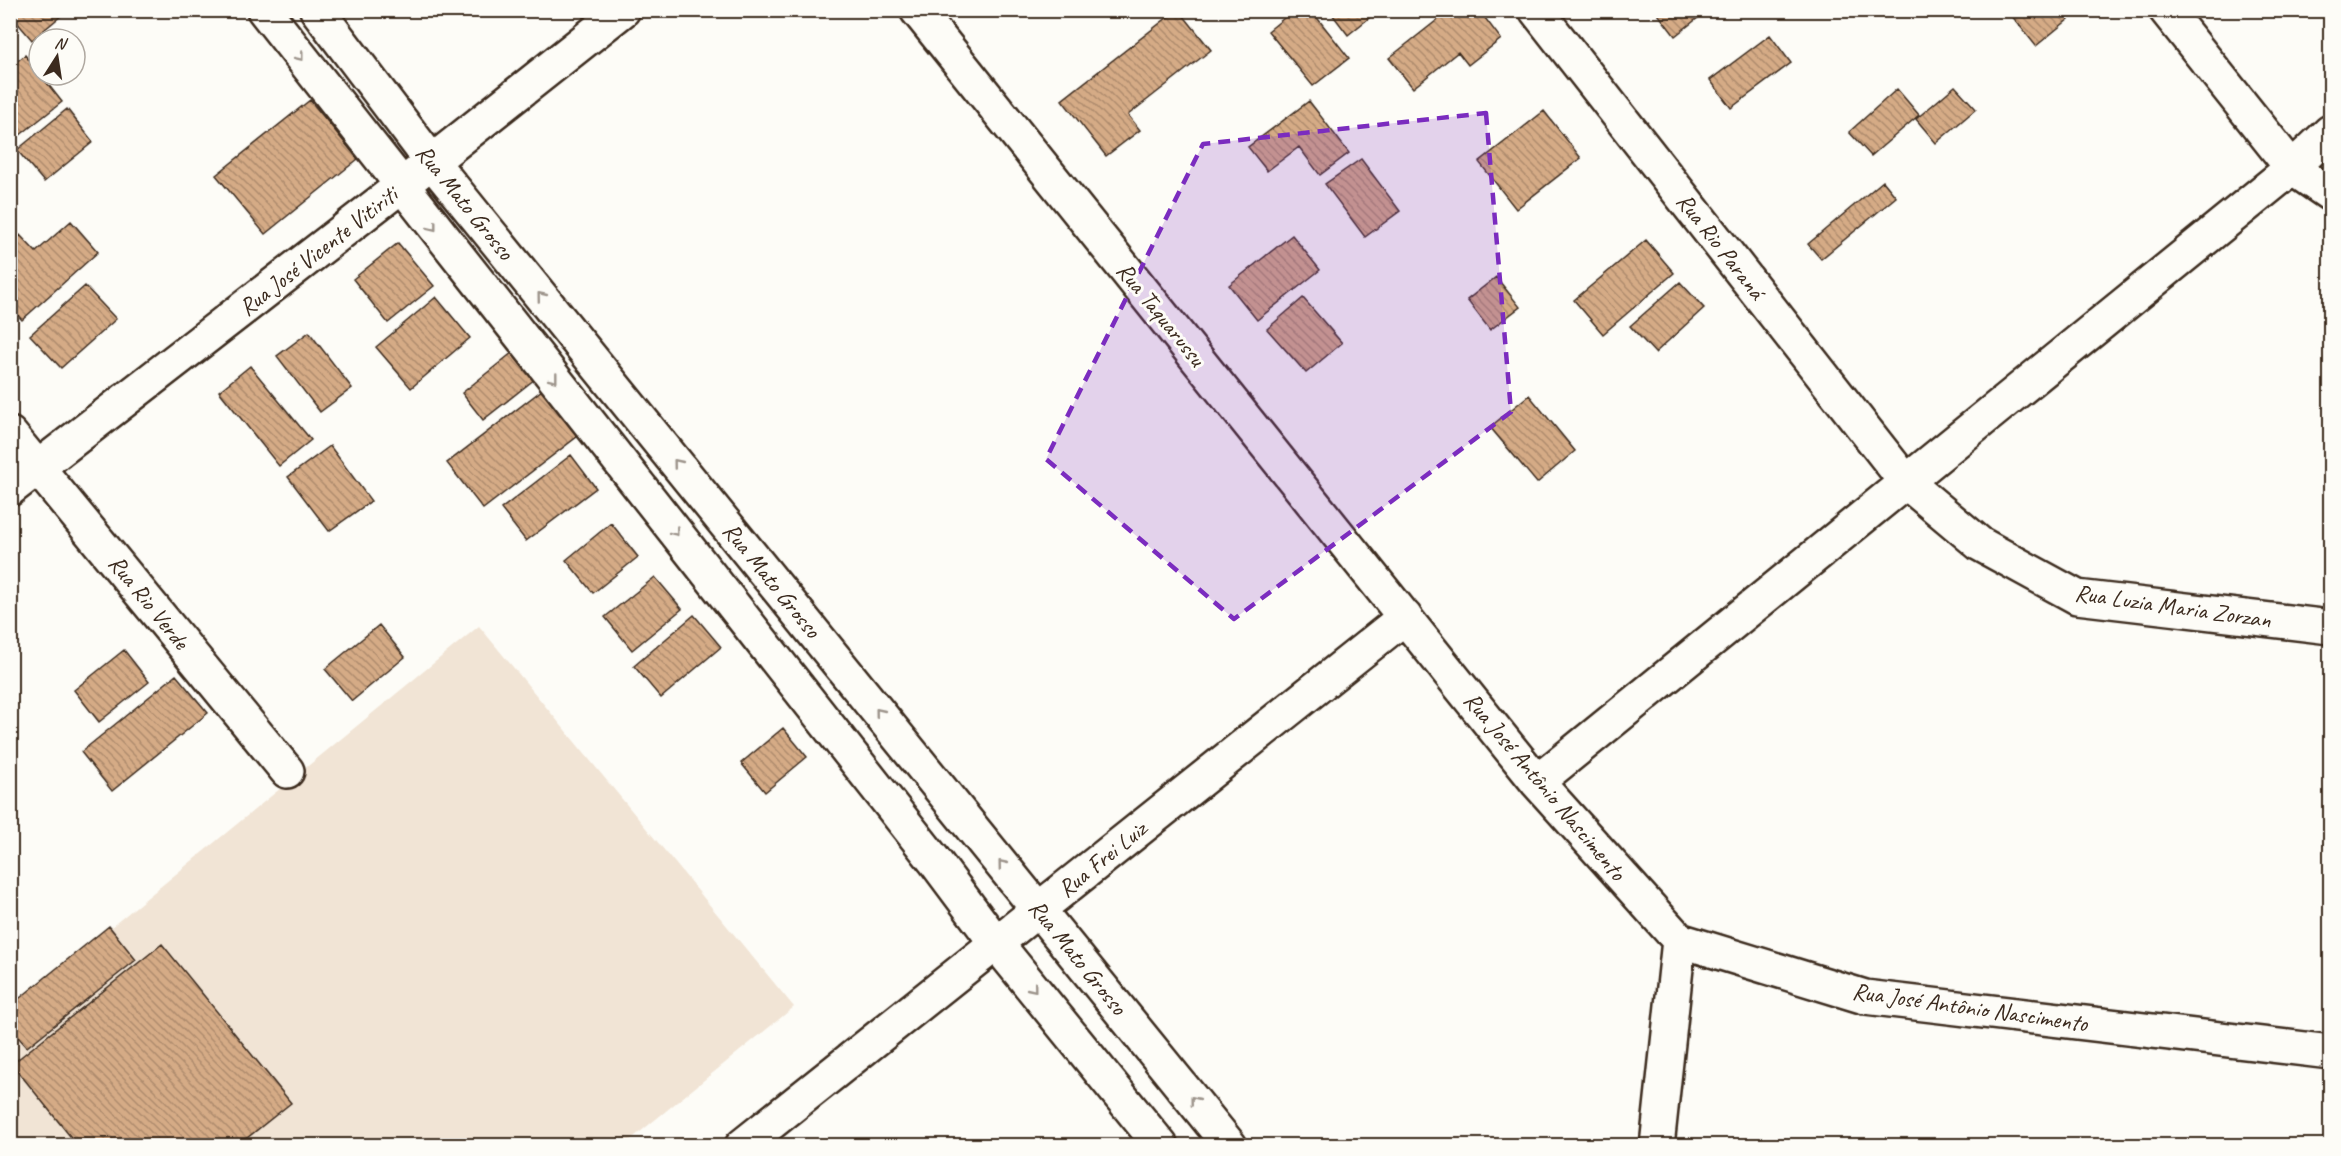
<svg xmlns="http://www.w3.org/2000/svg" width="2341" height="1156" font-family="Caveat,sans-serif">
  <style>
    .built { fill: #f1e4d5 }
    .building { fill: url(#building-back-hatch); stroke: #3b2a1e; stroke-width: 1.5 }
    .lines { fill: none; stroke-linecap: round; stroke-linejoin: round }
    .street-casing { stroke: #3b2a1e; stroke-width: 38 }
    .secondary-casing { stroke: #3b2a1e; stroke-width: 38 }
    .street { stroke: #fdfcf7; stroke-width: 33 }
    .secondary { stroke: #fdfcf7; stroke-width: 33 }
    .oneway { stroke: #9c938a }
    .marked { fill: #7b2cbf; fill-opacity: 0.2; stroke: #7b2cbf; stroke-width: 4.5; stroke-dasharray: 12 8; stroke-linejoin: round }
    .labels { text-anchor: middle; stroke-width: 6; stroke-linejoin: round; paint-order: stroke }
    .street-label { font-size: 24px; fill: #3b2a1e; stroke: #fdfcf7 }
  </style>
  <defs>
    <pattern id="building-back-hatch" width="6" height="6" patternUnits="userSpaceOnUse" patternTransform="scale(1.5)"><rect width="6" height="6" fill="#d5ab86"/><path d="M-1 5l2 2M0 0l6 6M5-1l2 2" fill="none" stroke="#ae8b6d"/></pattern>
  </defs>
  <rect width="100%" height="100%" fill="#fdfcf7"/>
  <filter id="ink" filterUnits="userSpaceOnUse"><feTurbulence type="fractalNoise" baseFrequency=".0167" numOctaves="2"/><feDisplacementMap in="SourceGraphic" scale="12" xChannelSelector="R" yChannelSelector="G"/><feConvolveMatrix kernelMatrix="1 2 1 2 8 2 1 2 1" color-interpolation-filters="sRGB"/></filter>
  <g filter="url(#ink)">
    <path class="built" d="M 479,626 L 794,1007 L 624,1145 L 11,1146 L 11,1009 Z"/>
    <path class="building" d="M 10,10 L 68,10 L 32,40 L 10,14 Z
      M 1177,10 L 1179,10 L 1211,50 L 1128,115 L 1140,130 L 1106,156 L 1062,100 Z
      M 1294,10 L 1311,10 L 1349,58 L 1313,86 L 1268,31 Z
      M 1329,10 L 1379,10 L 1348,35 Z
      M 1450,10 L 1479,10 L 1501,39 L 1468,65 L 1458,52 L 1413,88 L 1389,58 Z
      M 1655,10 L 1708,10 L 1675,36 Z
      M 2007,10 L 2080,10 L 2036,46 Z
      M 1770,35 L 1791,63 L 1731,108 L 1710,80 Z
      M 25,55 L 62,102 L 10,143 L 10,67 Z
      M 1955,86 L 1976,109 L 1936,143 L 1916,119 Z
      M 1897,89 L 1919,115 L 1871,156 L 1849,132 Z
      M 310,100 L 358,159 L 265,234 L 216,175 Z
      M 1309,101 L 1349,153 L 1320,175 L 1299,147 L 1267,171 L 1248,147 Z
      M 67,109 L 93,142 L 44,182 L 17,150 Z
      M 1544,111 L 1581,158 L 1516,209 L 1479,162 Z
      M 1361,159 L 1400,211 L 1365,237 L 1325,184 Z
      M 1883,181 L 1896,197 L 1821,259 L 1808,244 Z
      M 71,221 L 98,252 L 22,320 L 10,307 L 10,244 L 20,235 L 36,252 Z
      M 1292,235 L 1320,270 L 1257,320 L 1229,285 Z
      M 1646,240 L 1674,273 L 1603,334 L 1574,300 Z
      M 398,243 L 434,286 L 388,323 L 353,279 Z
      M 1496,277 L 1520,307 L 1490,330 L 1467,300 Z
      M 1680,282 L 1704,308 L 1655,353 L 1630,326 Z
      M 85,286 L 116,319 L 61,368 L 30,335 Z
      M 436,297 L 470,338 L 411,388 L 376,347 Z
      M 1303,298 L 1342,343 L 1306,373 L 1267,329 Z
      M 309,332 L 352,388 L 320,412 L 277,356 Z
      M 513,352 L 535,379 L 483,420 L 462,393 Z
      M 250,366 L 311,440 L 279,466 L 219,391 Z
      M 542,390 L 578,436 L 483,509 L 447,463 Z
      M 1529,395 L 1575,451 L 1537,483 L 1490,427 Z
      M 330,446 L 371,501 L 329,531 L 288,477 Z
      M 571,455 L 596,488 L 526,541 L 501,509 Z
      M 611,523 L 638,557 L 593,593 L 566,560 Z
      M 655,577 L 682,609 L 632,650 L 605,617 Z
      M 694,615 L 721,647 L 661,698 L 634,666 Z
      M 379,625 L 405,657 L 352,701 L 325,669 Z
      M 124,650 L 149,682 L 99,722 L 74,690 Z
      M 176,675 L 208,713 L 112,791 L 81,752 Z
      M 783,728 L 807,757 L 765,792 L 741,763 Z
      M 109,926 L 136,960 L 27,1047 L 10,1028 L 10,1006 Z
      M 162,944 L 291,1103 L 237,1146 L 78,1146 L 12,1064 Z"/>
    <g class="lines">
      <g class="street-casing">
        <path id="street" d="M 917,10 L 1537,782 L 1679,940 L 1865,997 L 2330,1052
          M 1536,10 L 1906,482 L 1980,544 L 2077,597 L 2330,627
          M 2166,10 L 2292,168 L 2330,194
          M 10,434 L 287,771
          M 10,489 L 401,186 L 623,10
          M 1537,782 L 2292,168 L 2330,132
          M 742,1146 L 1405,617
          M 1657,1146 L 1679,940"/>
      </g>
      <g class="secondary-casing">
        <path id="secondary" d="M 264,10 L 934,860 L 996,943 L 1161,1146
          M 317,10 L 432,162 L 1230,1146"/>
      </g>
      <use href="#street" class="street"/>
      <use href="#secondary" class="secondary"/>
    </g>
    <defs><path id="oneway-chevron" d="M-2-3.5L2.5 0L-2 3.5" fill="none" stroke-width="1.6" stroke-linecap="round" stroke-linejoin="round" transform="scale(1.5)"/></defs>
    <g class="oneway">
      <use href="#oneway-chevron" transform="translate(300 57) rotate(52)"/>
      <use href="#oneway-chevron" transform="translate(433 227) rotate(52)"/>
      <use href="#oneway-chevron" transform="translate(541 296) rotate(-129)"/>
      <use href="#oneway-chevron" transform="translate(554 379) rotate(52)"/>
      <use href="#oneway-chevron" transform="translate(677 463) rotate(-129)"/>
      <use href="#oneway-chevron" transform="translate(675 532) rotate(52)"/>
      <use href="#oneway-chevron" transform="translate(879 712) rotate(-129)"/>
      <use href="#oneway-chevron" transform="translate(1002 864) rotate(-129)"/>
      <use href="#oneway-chevron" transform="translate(1033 988) rotate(51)"/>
      <use href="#oneway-chevron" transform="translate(1194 1100) rotate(-129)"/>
    </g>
  </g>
  <path class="marked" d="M 1486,113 L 1511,412 L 1234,619 L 1046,459 L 1203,144 Z"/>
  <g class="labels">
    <g class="street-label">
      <text transform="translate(465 202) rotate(51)" y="8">Rua Mato Grosso</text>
      <text transform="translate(1721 246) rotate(52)" y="8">Rua Rio Paraná</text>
      <text transform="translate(318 251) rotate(-38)" y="8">Rua José Vicente Vitiriti</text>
      <text transform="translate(1161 314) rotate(51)" y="8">Rua Taquarussu</text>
      <text transform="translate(772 580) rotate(51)" y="8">Rua Mato Grosso</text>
      <text transform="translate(149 602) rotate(51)" y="8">Rua Rio Verde</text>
      <text transform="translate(2173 606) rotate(8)" y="8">Rua Luzia Maria Zorzan</text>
      <text transform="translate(1545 786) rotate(50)" y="8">Rua José Antônio Nascimento</text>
      <text transform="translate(1102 859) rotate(-39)" y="8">Rua Frei Luiz</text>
      <text transform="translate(1078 957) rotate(51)" y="8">Rua Mato Grosso</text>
      <text transform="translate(1970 1007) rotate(8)" y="8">Rua José Antônio Nascimento</text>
    </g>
  </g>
  <rect width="2341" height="1156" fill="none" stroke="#fdfcf7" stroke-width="36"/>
  <rect x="18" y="18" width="2305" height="1120" fill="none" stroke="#3b2a1e" stroke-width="2" filter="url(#ink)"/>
  <g transform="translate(57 57) rotate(12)"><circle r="28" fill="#fdfcf7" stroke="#afa8a0" stroke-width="1.5"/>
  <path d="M0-4.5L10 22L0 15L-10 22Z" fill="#3b2a1e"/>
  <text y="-9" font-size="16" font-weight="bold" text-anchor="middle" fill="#3b2a1e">N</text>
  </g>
</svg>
